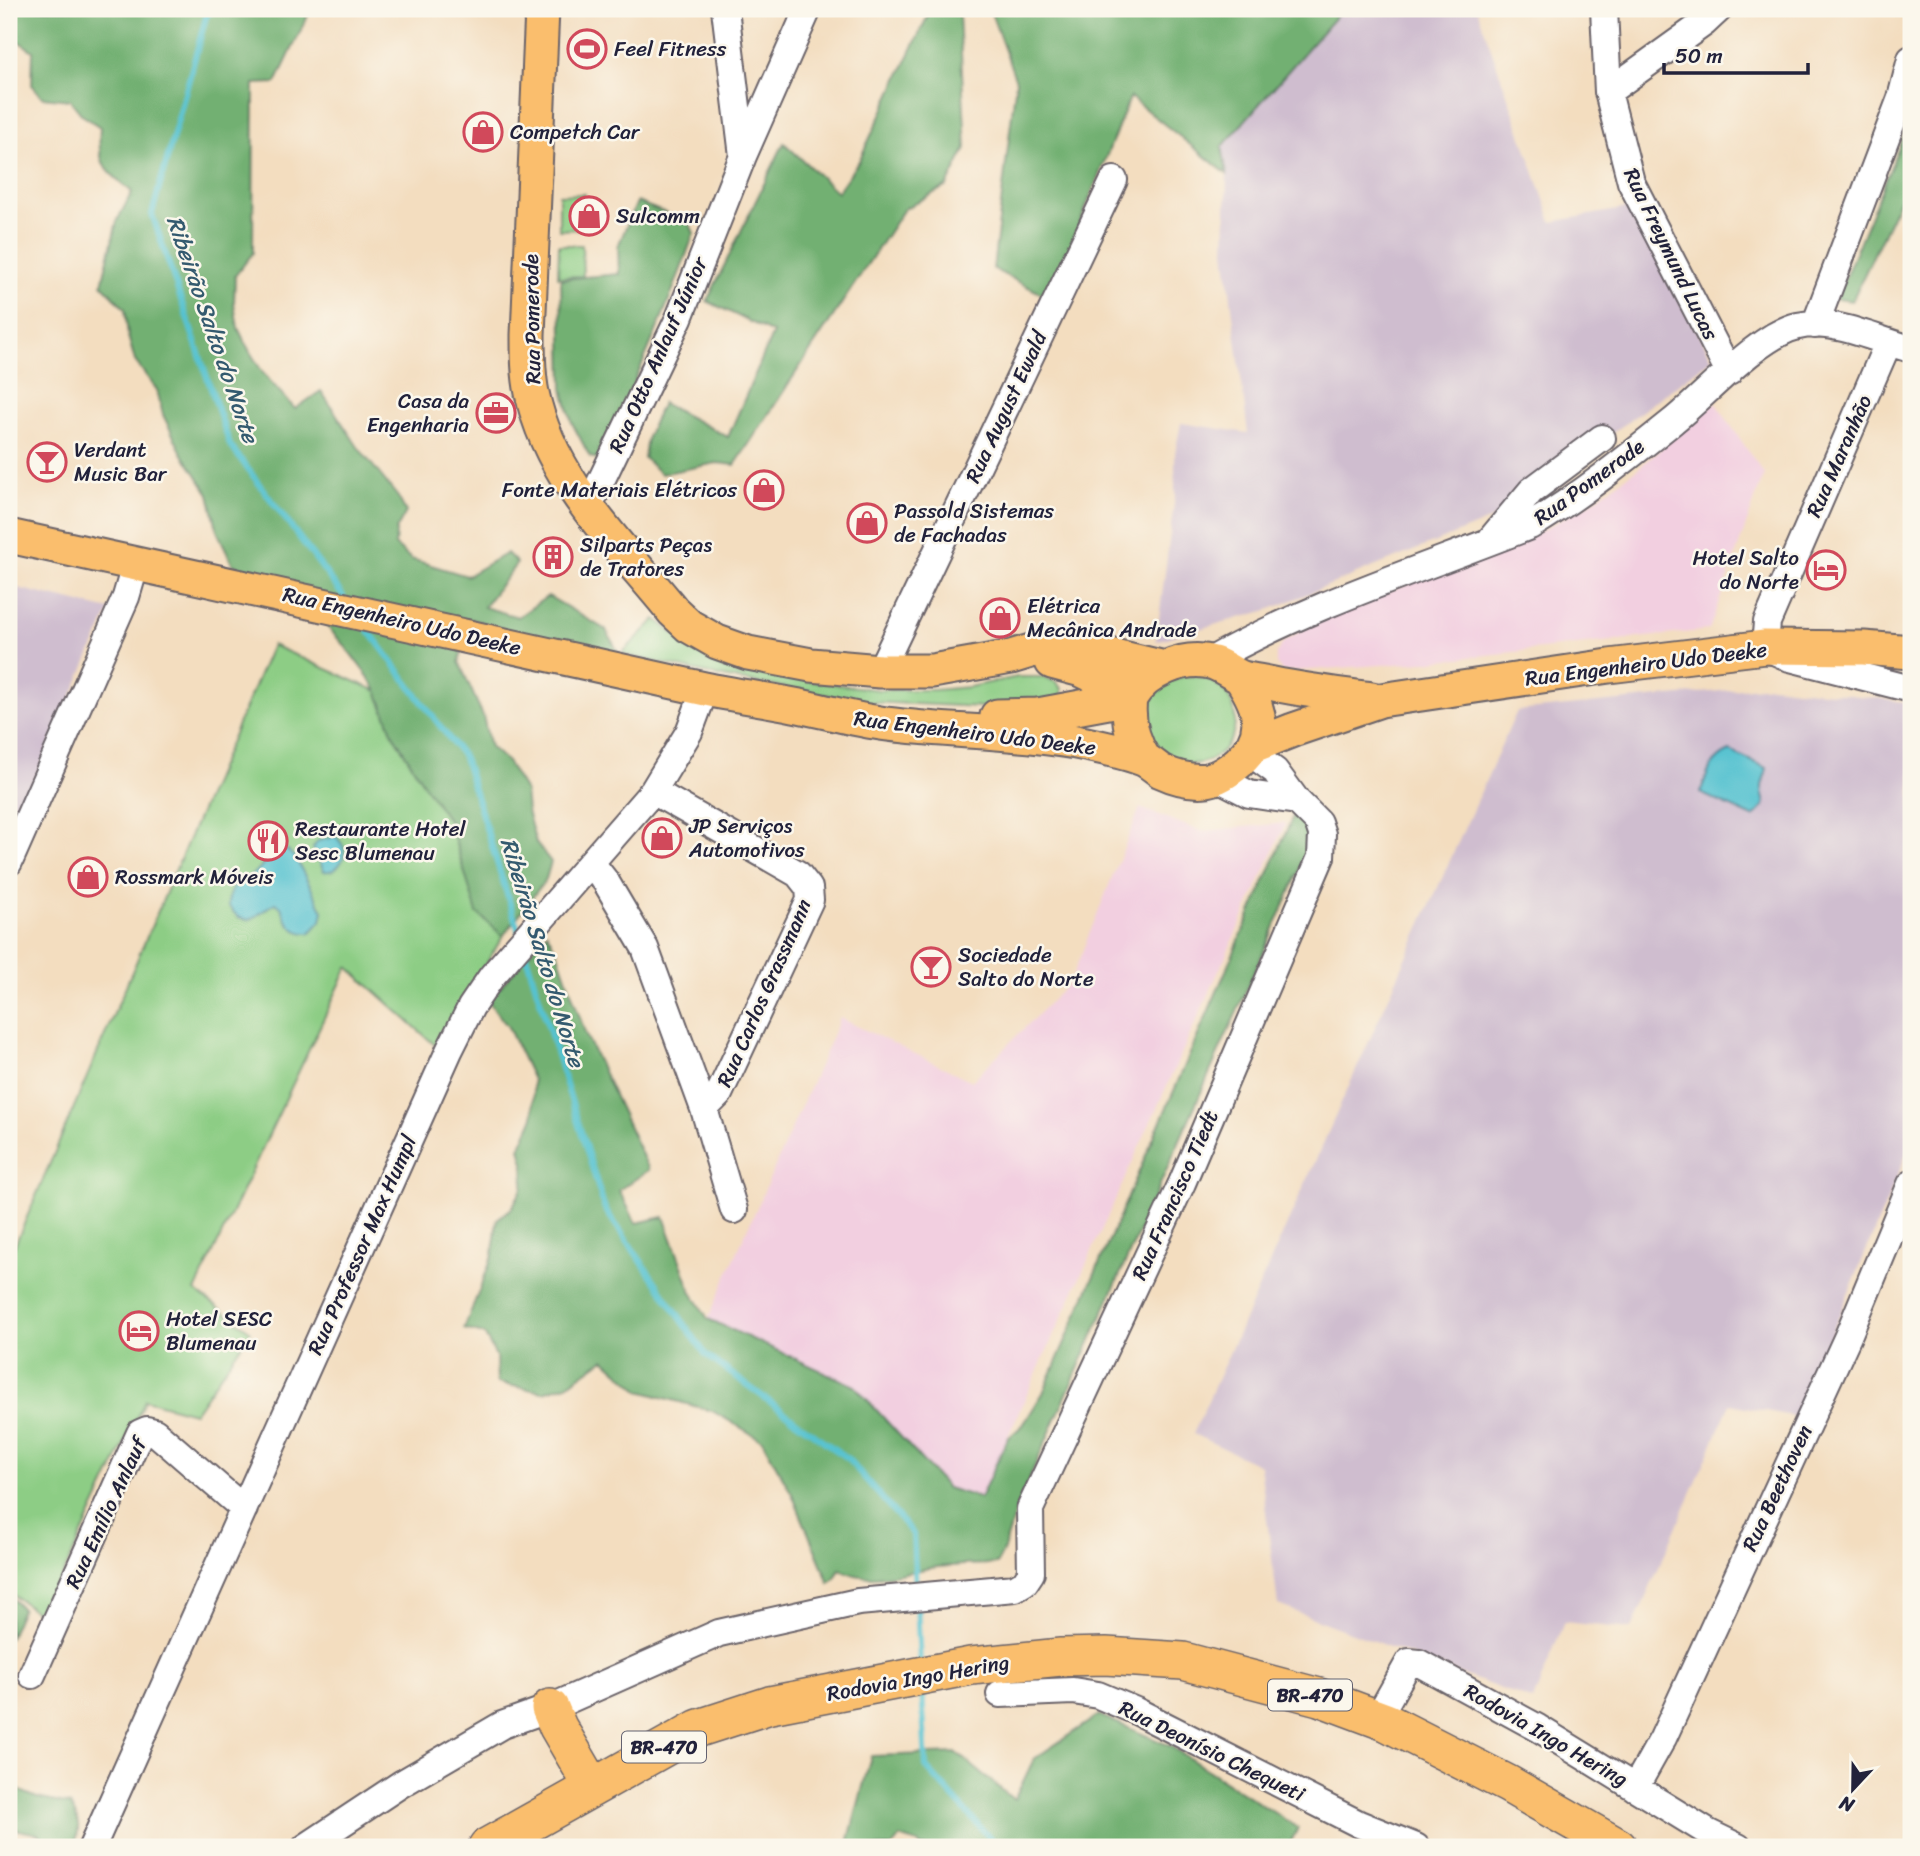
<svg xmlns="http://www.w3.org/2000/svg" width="1920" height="1856" font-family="Sriracha,sans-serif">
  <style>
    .built { fill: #f2cfe0 }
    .industrial { fill: #cfbdcf }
    .green { fill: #8dcd85; stroke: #587860; stroke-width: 2 }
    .forest { fill: #72b072; stroke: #4a6956; stroke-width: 2 }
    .water { fill: #56c2d0; stroke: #3c7286; stroke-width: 2 }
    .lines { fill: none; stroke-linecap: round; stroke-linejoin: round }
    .stream { stroke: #56c2d0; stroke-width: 6 }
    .minor-casing { stroke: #6b6369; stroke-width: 30 }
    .major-casing { stroke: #6b6369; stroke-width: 37 }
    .highway-casing { stroke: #6b6369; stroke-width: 40 }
    .minor { stroke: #fff; stroke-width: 26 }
    .major { stroke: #fabe6d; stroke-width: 33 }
    .highway { stroke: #fabe6d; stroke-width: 37 }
    .labels { text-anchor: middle; stroke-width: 5; stroke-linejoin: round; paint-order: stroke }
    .shield { fill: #fbf7ec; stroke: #636270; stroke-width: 2 }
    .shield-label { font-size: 19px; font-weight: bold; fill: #22223b }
    .poi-label { font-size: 21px; fill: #22223b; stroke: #fbf7ec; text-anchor: start }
    .street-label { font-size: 21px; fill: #22223b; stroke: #fbf7ec }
    .water-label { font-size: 23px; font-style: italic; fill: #345a6f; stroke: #fbf7ec }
  </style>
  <rect width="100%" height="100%" fill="#fbf7ec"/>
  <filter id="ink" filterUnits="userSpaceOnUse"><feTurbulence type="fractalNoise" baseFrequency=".0143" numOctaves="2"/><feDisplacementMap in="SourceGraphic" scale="14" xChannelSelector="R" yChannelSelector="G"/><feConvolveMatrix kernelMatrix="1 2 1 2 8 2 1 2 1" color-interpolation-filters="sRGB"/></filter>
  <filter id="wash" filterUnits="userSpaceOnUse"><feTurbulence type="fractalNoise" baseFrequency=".00686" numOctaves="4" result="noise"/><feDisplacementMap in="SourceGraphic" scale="28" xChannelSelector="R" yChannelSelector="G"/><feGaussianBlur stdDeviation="1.57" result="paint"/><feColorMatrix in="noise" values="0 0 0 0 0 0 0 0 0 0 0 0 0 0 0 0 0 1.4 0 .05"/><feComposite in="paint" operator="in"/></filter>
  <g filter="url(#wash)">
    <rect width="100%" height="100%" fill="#f3ddbf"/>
    <path class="built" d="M 1715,402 L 1764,474 L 1709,630 L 1424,662 L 1295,671 L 1282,671 L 1276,664 L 1276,653 L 1284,642 L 1314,622 L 1543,530 L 1593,501 L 1641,466 Z
      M 1140,808 L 1201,831 L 1286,823 L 980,1498 L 947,1488 L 855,1386 L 708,1319 L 840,1018 L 972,1081 L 1070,982 Z"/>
    <path class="industrial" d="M 1342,9 L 1477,9 L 1552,222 L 1633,207 L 1712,359 L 1504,514 L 1268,610 L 1156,641 L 1175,496 L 1175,453 L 1181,423 L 1248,433 L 1225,251 L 1227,174 L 1221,147 Z
      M 9,586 L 110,610 L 9,836 Z
      M 1771,686 L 1893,700 L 1911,705 L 1911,1143 L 1797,1417 L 1730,1404 L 1632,1629 L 1564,1622 L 1533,1701 L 1278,1605 L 1260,1465 L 1193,1434 L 1517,711 Z"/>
    <path class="green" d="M 585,194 L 585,208 L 581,209 L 582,229 L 559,230 L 559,195 Z
      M 559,245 L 582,245 L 583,276 L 558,277 Z
      M 656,619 L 673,633 L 810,681 L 880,690 L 934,690 L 969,687 L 1018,677 L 1044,677 L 1056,682 L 1062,689 L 1062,694 L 1058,698 L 984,707 L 867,702 L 728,678 L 621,654 Z
      M 272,645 L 377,691 L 393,734 L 426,788 L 449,820 L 463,868 L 503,936 L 436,1046 L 348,967 L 195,1291 L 251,1331 L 194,1413 L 145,1400 L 43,1617 L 9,1592 L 9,1259 Z
      M1147 720a44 44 0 1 1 88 0a44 44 0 1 1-88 0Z"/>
    <path class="forest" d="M 9,9 L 311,9 L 276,83 L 254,84 L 253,253 L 235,276 L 234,303 L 238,328 L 250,352 L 263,373 L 295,409 L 321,391 L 358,447 L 398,497 L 406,512 L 396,530 L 395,545 L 411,559 L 467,576 L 507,553 L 517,563 L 484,607 L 518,617 L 548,596 L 606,630 L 618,652 L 616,661 L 470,619 L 459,662 L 483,716 L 490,747 L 507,762 L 525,791 L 527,811 L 536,843 L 551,862 L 546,879 L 503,936 L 477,913 L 449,821 L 426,788 L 393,734 L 377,691 L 369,678 L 344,645 L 283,578 L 233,565 L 218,533 L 209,494 L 182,453 L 163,415 L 157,390 L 135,361 L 128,336 L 125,309 L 102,284 L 117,221 L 132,192 C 104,168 97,166 100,127 L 82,115 L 70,100 L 42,97 L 32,85 L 33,51 L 9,35 Z
      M 931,9 L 1342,9 L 1222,147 L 1227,174 L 1130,97 L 1050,298 L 993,269 L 1016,81 L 990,10 L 959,14 L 966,148 L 947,186 L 904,209 L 735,465 L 717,463 L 661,474 L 644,458 L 647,437 L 662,403 L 728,437 L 773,333 L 707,301 L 784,143 L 837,192 L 859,161 Z
      M 1911,118 L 1911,175 L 1852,301 L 1836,299 Z
      M 637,202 L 689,222 L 694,233 C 667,311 634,385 599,459 L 590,457 L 572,423 L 563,389 L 561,279 L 619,274 L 618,246 Z
      M 1293,816 L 1302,820 L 1310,838 L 1299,872 L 1017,1506 L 1004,1549 L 997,1564 C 977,1564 957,1565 937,1567 C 906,1571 869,1586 840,1569 L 834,1580 L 829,1583 L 792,1494 L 762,1440 L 712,1411 L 640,1391 L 604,1359 L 567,1385 L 543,1392 L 497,1383 L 496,1356 L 484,1334 L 464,1329 L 493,1255 L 497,1219 L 512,1208 L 523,1187 L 524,1163 L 520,1148 L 533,1119 L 533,1080 L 508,1027 L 488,1001 L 547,932 L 558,954 L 586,1035 L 649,1170 L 619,1190 L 636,1223 L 664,1217 L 691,1291 L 708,1319 L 855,1386 L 947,1488 L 980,1498 L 1008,1438 L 1023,1425 L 1043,1393 Z
      M 9,1595 L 22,1609 L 9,1639 Z
      M 1099,1715 L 1170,1746 L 1298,1828 L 1288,1847 L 921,1847 L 918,1843 L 900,1837 L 892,1847 L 850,1847 L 849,1839 L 871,1756 L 957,1753 L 1014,1800 L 1034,1759 Z
      M 9,1786 L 37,1798 L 70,1805 C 80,1820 80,1830 74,1847 L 52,1847 L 38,1834 L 9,1828 Z"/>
    <path class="water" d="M 1730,751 L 1767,768 C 1766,773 1763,780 1762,786 C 1761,804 1773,801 1753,817 L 1700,793 C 1707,774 1711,759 1730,751 Z
      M 336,836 C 338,839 341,842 343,846 C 347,859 337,873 324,871 L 313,848 L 318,841 Z
      M 275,849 L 287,850 L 296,859 L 323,911 L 321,921 L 310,933 C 292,934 286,921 281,907 L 276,903 C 266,907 259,916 249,920 L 238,917 L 228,906 C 229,879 243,886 258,870 C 265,863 266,855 275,849 Z"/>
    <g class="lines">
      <path class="stream" d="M 212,9 L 206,17 L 152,214 L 230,445 L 343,596
        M 366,627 L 464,758 L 519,932
        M 524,949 L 605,1209 L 706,1355 L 848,1459 L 913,1534 L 916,1590
        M 917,1604 L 920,1663
        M 922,1688 L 926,1767 L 998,1847"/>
    </g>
  </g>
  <g filter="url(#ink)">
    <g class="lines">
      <g class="minor-casing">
        <path id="minor" d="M 725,9 L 743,156
          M 1604,9 L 1608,92 L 1631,182 L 1729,372
          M 1608,92 L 1704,23 L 1719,9
          M 1815,325 L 1901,98 L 1911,59
          M 1888,343 L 1767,622 L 1765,647 L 1790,658 L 1911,689
          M 588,508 L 679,318 L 743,156 L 808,9
          M 1491,539 L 1531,491 L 1602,438
          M 1208,662 C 1310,604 1422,569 1530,526 C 1580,496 1626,459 1672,422 C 1705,396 1758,335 1798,326 C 1834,318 1877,340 1911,349
          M 880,671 L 1114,180
          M 1216,777 L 1249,794 L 1297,801
          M 653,791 L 798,874 L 809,888 L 810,900 L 719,1094 L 704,1109
          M 9,862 L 126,597 L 136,563
          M 592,864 L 606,882 L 645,948 L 704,1109 L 734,1210
          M 32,1675 L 140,1433 L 147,1430 L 155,1432 L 244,1509
          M 1000,1694 L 1073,1691 L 1098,1695 L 1136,1711 L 1359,1824 L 1416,1847
          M 1377,1719 L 1409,1662 L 1419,1663 L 1538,1728 L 1709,1833 L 1738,1847
          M 1635,1788 L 1663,1738 L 1848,1336 L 1911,1184
          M 92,1847 L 449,1051 L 471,1007 L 492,976 L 653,791 L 689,732 L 705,689
          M 306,1847 L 401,1784 L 502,1725 L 550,1708 L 719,1633 L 858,1602 L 1015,1588 L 1025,1582 L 1031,1573 L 1030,1509 L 1182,1183 L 1321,857 L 1322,834 L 1318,822 L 1297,801 L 1275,771 L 1249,752"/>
      </g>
      <g class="major-casing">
        <path id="major" d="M 542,9 L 528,335 C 528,355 528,374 532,393 C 550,480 620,545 673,611 L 689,626 L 717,642 L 748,653 L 811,665 L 880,671 L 932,671 L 1011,657 L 1044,647 L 1066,647 L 1106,654 L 1165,668
          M 9,536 L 705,689 C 734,695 764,699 794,705 C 825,711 855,720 887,724 C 949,732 1015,731 1076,742 C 1096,746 1125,752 1143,759 C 1150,762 1155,767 1161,771 C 1174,777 1192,782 1207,780 C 1219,778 1230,770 1239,762 C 1269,734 1261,709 1241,678
          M 1052,662 L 1082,670 L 1132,694
          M 1130,698 C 1127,721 1132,740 1144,759
          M 997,716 L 1038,715 L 1130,698 C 1145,672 1184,654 1214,663 C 1225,667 1233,675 1243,678 C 1250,680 1258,681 1264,682 C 1300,690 1336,694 1372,699
          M 1253,746 L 1293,730 L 1381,700 L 1609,666 L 1765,647 L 1864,648 L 1911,652"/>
      </g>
      <g class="highway-casing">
        <path id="highway" d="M 550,1708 L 558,1727 L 593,1787
          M 487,1847 L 699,1728 L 770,1705 L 971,1666 L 1061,1657 L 1106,1656 L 1183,1661 L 1319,1697 L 1386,1722 L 1508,1784 L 1618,1847"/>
      </g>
      <use href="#minor" class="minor"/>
      <use href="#major" class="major"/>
      <use href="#highway" class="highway"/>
    </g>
  </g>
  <defs>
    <g id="stadium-ring" transform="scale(2.0125)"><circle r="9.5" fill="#fbf7ec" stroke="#d1495b" stroke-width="1.5"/><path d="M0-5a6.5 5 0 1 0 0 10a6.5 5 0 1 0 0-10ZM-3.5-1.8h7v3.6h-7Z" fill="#d1495b"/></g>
    <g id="shop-ring" transform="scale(2.0125)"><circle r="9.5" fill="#fbf7ec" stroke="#d1495b" stroke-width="1.5"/><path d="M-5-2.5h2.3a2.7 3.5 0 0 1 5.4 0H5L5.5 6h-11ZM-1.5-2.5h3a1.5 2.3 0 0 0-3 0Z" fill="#d1495b"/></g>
    <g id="office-ring" transform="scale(2.0125)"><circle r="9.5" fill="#fbf7ec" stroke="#d1495b" stroke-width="1.5"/><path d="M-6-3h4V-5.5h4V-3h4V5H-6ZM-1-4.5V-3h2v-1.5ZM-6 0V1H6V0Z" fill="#d1495b"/></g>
    <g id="bar-ring" transform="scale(2.0125)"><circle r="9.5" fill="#fbf7ec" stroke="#d1495b" stroke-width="1.5"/><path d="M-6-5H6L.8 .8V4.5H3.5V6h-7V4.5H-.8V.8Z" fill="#d1495b"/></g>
    <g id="building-ring" transform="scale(2.0125)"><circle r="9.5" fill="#fbf7ec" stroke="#d1495b" stroke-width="1.5"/><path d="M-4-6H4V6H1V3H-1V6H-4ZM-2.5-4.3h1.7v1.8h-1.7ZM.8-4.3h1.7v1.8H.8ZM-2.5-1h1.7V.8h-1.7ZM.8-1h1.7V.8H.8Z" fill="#d1495b"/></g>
    <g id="hotel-ring" transform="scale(2.0125)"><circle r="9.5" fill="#fbf7ec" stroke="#d1495b" stroke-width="1.5"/><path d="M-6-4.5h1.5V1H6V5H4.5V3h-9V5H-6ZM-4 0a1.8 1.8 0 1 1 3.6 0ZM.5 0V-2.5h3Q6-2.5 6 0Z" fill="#d1495b"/></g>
    <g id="restaurant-ring" transform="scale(2.0125)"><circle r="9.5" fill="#fbf7ec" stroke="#d1495b" stroke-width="1.5"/><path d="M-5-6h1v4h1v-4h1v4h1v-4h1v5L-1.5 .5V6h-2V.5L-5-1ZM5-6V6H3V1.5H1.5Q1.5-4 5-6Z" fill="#d1495b"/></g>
  </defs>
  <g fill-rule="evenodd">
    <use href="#stadium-ring" x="587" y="49"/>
    <use href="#shop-ring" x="483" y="132"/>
    <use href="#shop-ring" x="589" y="216"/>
    <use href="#office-ring" x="496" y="413"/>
    <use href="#bar-ring" x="47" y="462"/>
    <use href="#shop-ring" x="764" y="490"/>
    <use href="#shop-ring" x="867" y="523"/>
    <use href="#building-ring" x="553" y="557"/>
    <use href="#hotel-ring" x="1826" y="570"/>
    <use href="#shop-ring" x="1000" y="618"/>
    <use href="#shop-ring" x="662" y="838"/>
    <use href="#restaurant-ring" x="268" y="841"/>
    <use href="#shop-ring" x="88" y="877"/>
    <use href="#bar-ring" x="931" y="967"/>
    <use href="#hotel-ring" x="139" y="1331"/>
  </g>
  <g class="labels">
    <g class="shield">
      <rect x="1268" y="1679.5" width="84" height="31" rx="5"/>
      <rect x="622" y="1731.5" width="84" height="31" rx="5"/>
    </g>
    <g class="shield-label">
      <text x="1310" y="1702">BR-470</text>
      <text x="664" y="1754">BR-470</text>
    </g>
    <g class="poi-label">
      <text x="614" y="56">Feel Fitness</text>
      <text x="510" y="139">Competch Car</text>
      <text x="616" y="223">Sulcomm</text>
      <text x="469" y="408" text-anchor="end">Casa da<tspan x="469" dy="24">Engenharia</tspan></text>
      <text x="74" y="457">Verdant<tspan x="74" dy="24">Music Bar</tspan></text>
      <text x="737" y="497" text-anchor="end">Fonte Materiais Elétricos</text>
      <text x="894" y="518">Passold Sistemas<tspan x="894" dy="24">de Fachadas</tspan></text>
      <text x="580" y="552">Silparts Peças<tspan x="580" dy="24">de Tratores</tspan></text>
      <text x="1799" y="565" text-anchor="end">Hotel Salto<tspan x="1799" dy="24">do Norte</tspan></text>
      <text x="1027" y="613">Elétrica<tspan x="1027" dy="24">Mecânica Andrade</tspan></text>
      <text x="689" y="833">JP Serviços<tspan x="689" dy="24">Automotivos</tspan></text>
      <text x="295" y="836">Restaurante Hotel<tspan x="295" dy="24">Sesc Blumenau</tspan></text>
      <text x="115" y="884">Rossmark Móveis</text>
      <text x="958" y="962">Sociedade<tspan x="958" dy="24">Salto do Norte</tspan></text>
      <text x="166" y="1326">Hotel SESC<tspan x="166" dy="24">Blumenau</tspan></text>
    </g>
    <g class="street-label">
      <text transform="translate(1671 254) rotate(64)" y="7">Rua Freymund Lucas</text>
      <text transform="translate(532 319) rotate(-91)" y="7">Rua Pomerode</text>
      <text transform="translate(658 355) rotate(-66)" y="7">Rua Otto Anlauf Júnior</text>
      <text transform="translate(1006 407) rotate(-65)" y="7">Rua August Ewald</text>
      <text transform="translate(1839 456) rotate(-66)" y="7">Rua Maranhão</text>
      <text transform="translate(1589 482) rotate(-36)" y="7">Rua Pomerode</text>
      <text transform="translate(402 621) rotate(13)" y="7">Rua Engenheiro Udo Deeke</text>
      <text transform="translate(1646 664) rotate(-7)" y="7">Rua Engenheiro Udo Deeke</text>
      <text transform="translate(975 733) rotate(7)" y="7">Rua Engenheiro Udo Deeke</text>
      <text transform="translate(764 993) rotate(-66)" y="7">Rua Carlos Grassmann</text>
      <text transform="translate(1175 1195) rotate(-66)" y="7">Rua Francisco Tiedt</text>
      <text transform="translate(362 1245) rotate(-66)" y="7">Rua Professor Max Humpl</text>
      <text transform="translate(1777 1488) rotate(-65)" y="7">Rua Beethoven</text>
      <text transform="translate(106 1513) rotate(-65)" y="7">Rua Emílio Anlauf</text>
      <text transform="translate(918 1678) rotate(-10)" y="7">Rodovia Ingo Hering</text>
      <text transform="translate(1546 1735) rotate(30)" y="7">Rodovia Ingo Hering</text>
      <text transform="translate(1212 1751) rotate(26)" y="7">Rua Deonísio Chequeti</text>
    </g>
    <g class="water-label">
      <text transform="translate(213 329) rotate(71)" y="8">Ribeirão Salto do Norte</text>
      <text transform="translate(543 952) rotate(73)" y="8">Ribeirão Salto do Norte</text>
    </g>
  </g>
  <rect width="1920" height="1856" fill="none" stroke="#fbf7ec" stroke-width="35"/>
  <g transform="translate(1853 1789) rotate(202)" stroke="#fbf7ec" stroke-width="5" paint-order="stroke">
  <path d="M0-5L12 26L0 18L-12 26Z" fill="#22223b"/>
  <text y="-10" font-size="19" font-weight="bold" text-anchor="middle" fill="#22223b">N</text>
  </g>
  <path d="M1664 63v10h144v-10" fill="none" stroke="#22223b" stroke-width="3.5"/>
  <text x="1675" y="63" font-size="21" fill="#22223b" stroke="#fbf7ec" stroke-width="5" paint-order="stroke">50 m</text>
</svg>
